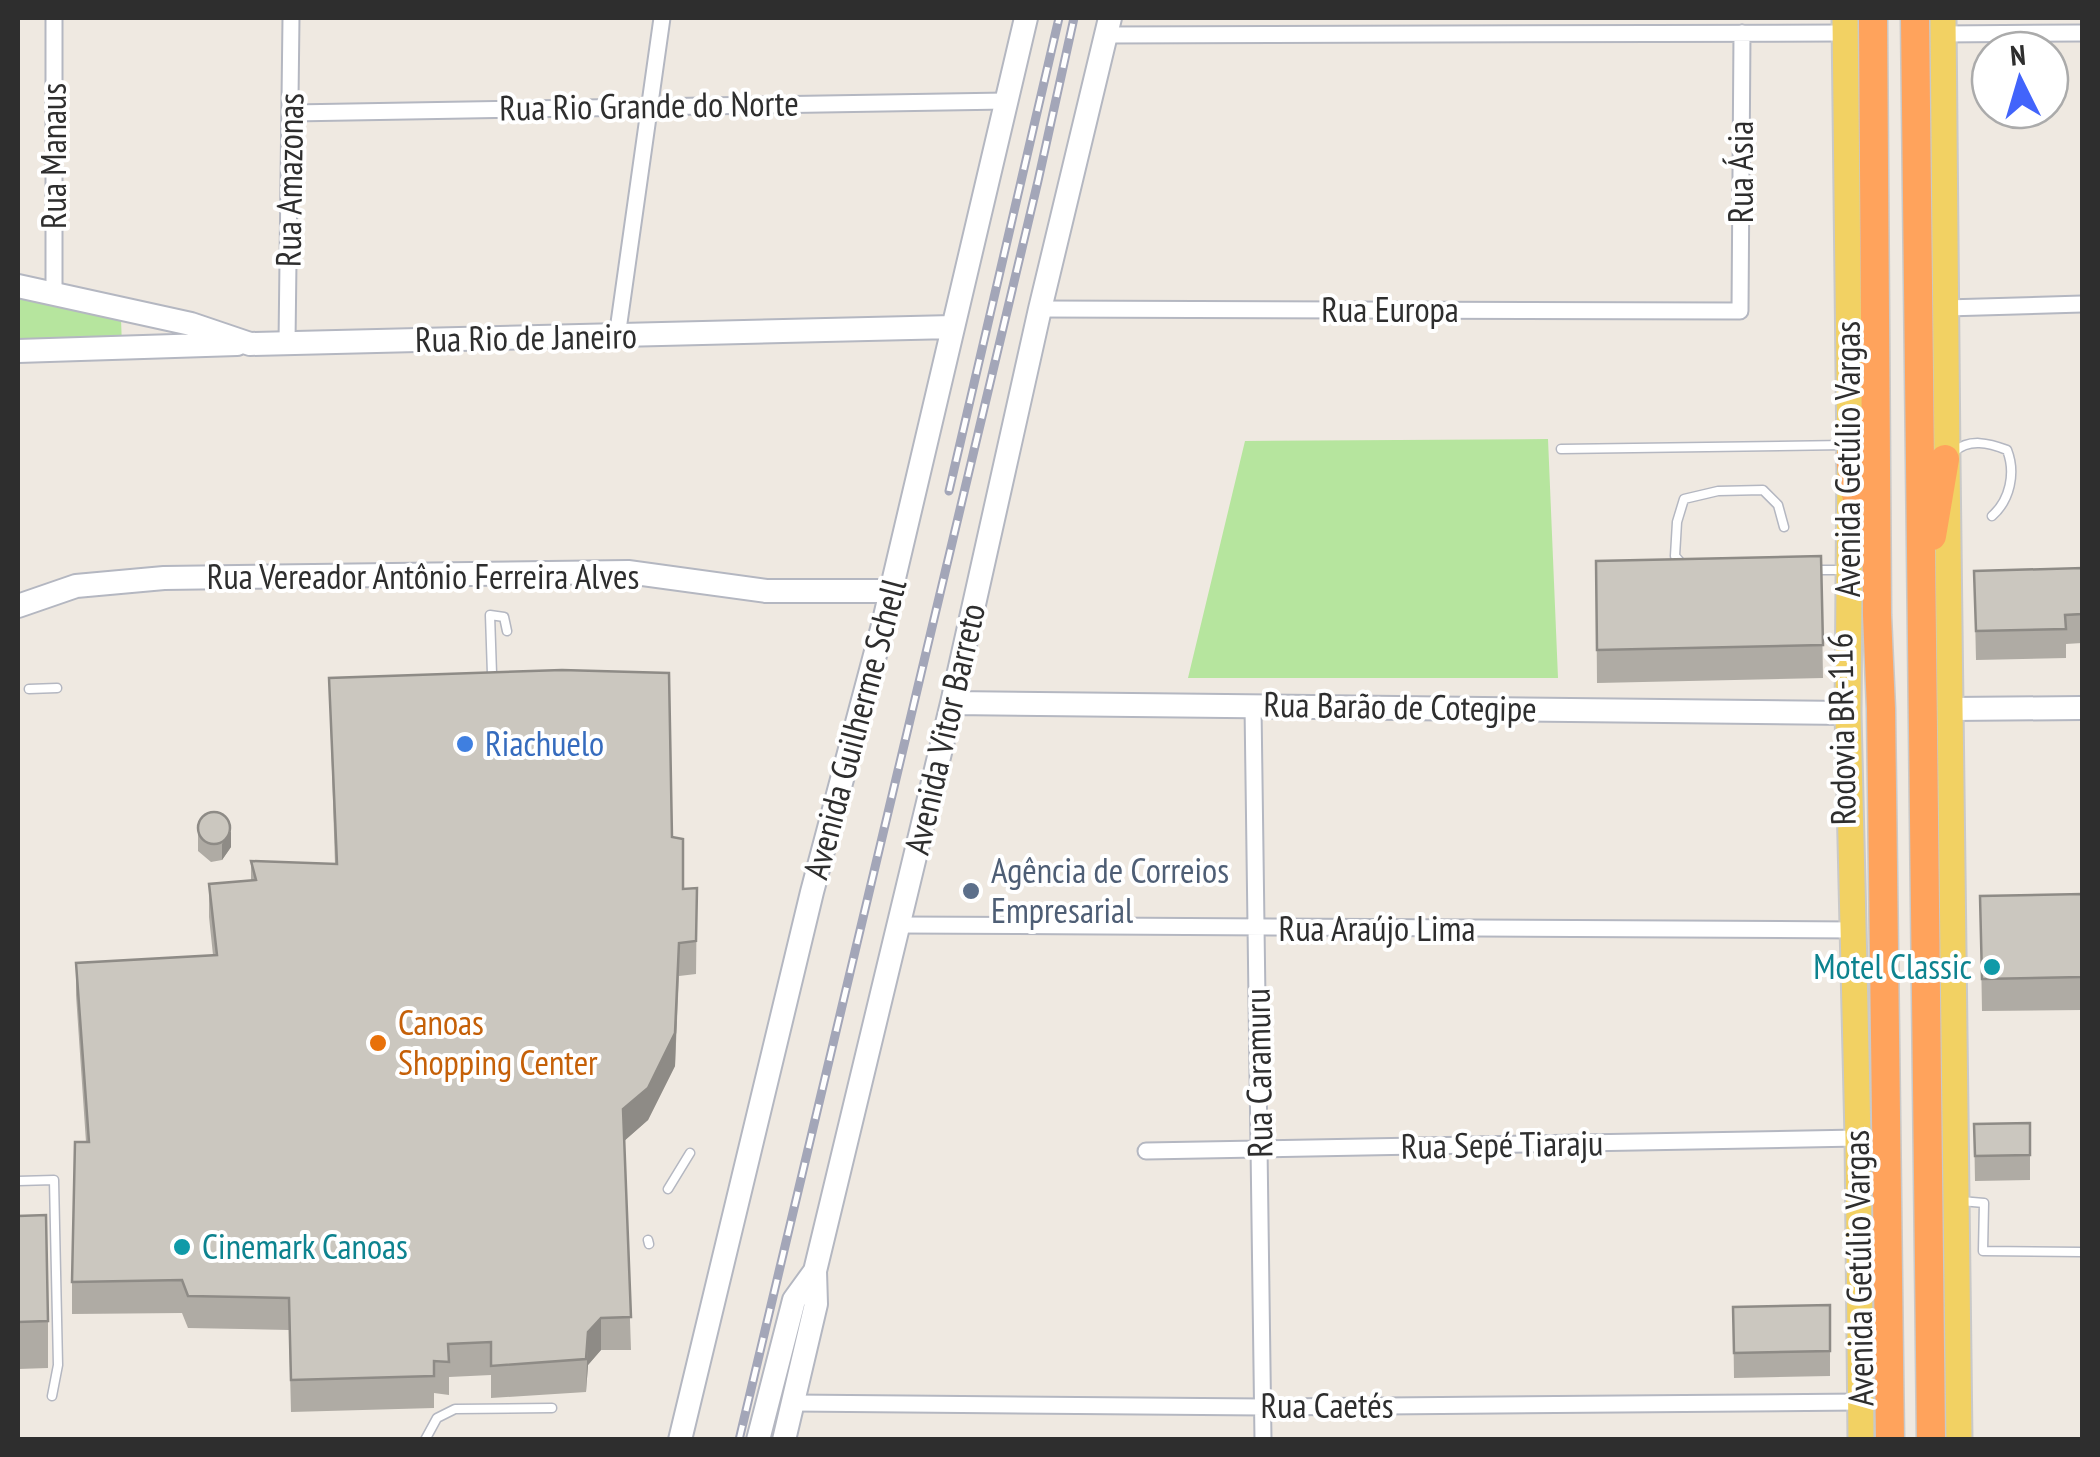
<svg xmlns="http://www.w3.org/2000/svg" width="2100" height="1457" font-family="'PT Sans Narrow',sans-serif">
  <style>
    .green { fill: #b6e59e }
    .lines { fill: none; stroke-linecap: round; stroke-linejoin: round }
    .lane-casing { stroke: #b4b7c1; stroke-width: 11 }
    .street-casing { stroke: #b4b7c1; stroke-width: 19 }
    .secondary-casing { stroke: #b4b7c1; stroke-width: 26 }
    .primary-casing { stroke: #c9c9c9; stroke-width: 29 }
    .highway-casing { stroke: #c9c9c9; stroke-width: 31 }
    .lane { stroke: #fff; stroke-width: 8 }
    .street { stroke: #fff; stroke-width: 15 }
    .secondary { stroke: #fff; stroke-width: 22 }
    .primary { stroke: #f2d163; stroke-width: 25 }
    .highway { stroke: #ffa35c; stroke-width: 28 }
    .rail-casing { stroke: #a3a6b8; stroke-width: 9 }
    .rail { stroke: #fff; stroke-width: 5; stroke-dasharray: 15; stroke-linecap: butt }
    .wall { fill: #afaba4 }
    .shaded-wall { fill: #8e8b86 }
    .building { fill: #cbc7bf; stroke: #8e8b86; stroke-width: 2.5 }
    .shop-dot { fill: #3f7fe0; stroke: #fff; stroke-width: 4 }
    .service-dot { fill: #5c6f8a; stroke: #fff; stroke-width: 4 }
    .culture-dot { fill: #0f9aa8; stroke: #fff; stroke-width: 4 }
    .food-dot { fill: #e8710a; stroke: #fff; stroke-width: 4 }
    .labels { text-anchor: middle; stroke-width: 8; stroke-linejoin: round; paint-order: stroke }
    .street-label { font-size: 35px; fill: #2e2e2e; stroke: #fff }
    .shop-label { font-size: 35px; fill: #366cbe; stroke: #fff; text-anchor: start }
    .service-label { font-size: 35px; fill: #4e5e75; stroke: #fff; text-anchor: start }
    .culture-label { font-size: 35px; fill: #0d838f; stroke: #fff; text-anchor: end }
    .food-label { font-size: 35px; fill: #c56008; stroke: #fff; text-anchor: start }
  </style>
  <rect width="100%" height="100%" fill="#efe9e1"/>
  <path class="green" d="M 18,293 L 121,319 L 122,346 L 18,344 Z
    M 1548,439 L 1558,678 L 1188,678 L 1245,441 Z"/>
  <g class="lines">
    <g class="lane-casing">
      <path id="lane" d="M 1561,449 L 1845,445
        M 1954,452 C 1969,438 1989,443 2007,450 C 2016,473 2010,500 1992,516
        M 1682,564 L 1675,556 L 1677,522 L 1684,499 L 1718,491 L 1763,490 L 1778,505 L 1784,527
        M 1813,570 L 1844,570
        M 492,674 L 490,615 L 504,617 L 507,631
        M 29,689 L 57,688
        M 18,1181 L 54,1180 L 58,1365 L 52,1396
        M 668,1189 L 690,1153
        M 1961,1201 L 1984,1203 L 1983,1251 L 2082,1252
        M 648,1240 L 649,1244
        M 425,1440 L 437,1418 L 455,1409 L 552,1408"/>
    </g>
    <g class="street-casing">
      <path id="street" d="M 1943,34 L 2082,33
        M 1107,35 L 1845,33
        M 292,113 L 1006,101
        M 54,295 L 54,18
        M 1946,308 L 2082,304
        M 1040,309 L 1740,311 L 1742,33
        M 617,337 L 662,18
        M 287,343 L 291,18
        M 1253,706 L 1263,1440
        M 899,925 L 1854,930
        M 1146,1151 L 1858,1138
        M 793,1403 L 1263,1407 L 1861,1402"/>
    </g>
    <g class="secondary-casing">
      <path id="secondary" d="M 18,286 L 191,324 L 250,344 L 953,327
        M 18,351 L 237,344
        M 18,606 L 76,586 L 164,578 L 628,572 L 766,591 L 891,591
        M 952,703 L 1848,713
        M 1952,709 L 2082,708
        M 680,1440 L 812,892 L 883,625 L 1026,18
        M 758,1440 L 794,1300 L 815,1271
        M 784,1440 L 816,1304 L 815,1271 L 952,703 L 1040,309 L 1110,18"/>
    </g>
    <g class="primary-casing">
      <path id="primary" d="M 1845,18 L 1850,458 L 1848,713 L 1858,1138 L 1861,1440
        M 1943,18 C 1945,492 1956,965 1959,1440"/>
    </g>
    <g class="highway-casing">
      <path id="highway" d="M 1873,18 L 1877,615 L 1881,709 L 1890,1440
        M 1915,18 L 1931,1440
        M 1850,458 L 1863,535
        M 1932,536 L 1945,459"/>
    </g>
    <use href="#lane" class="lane"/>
    <use href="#street" class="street"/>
    <use href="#secondary" class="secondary"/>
    <use href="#primary" class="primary"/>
    <use href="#highway" class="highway"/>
    <g class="rail-casing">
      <path id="rail" d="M 949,491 L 1059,18
        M 739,1440 L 1038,181 L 1074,18"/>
    </g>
    <use href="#rail" class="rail"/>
  </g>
  <path class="wall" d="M 1821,556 L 1823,678 L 1597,683 L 1596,561 Z
    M 2082,568 L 2082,643 L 2066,644 L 2066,658 L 1976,660 L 1974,571 Z
    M 329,678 L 672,837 L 683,889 L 697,888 L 696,974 L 679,976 L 675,1066 L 648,1120 L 624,1141 L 631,1350 L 601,1350 L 588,1365 L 586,1392 L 491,1398 L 491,1375 L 449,1377 L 449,1395 L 434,1393 L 434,1408 L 291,1412 L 289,1330 L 188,1328 L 182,1313 L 72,1314 L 72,1282 L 86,1142 L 76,995 L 76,963 L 213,955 L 209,917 L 209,884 L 251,880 L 251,861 L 335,864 Z
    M 198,824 L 231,847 L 222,860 L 211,862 L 198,851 Z
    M 2082,894 L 2082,1010 L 1982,1011 L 1980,896 Z
    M 2030,1123 L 2030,1180 L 1975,1181 L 1974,1124 Z
    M 18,1216 L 48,1321 L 48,1368 L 18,1369 Z
    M 1733,1307 L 1830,1351 L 1830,1376 L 1734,1378 Z"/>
  <path class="shaded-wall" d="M 231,831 L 231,847 L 222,860 L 222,844 Z
    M 679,943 L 675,1066 L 648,1120 L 623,1142 L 623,1109 Z
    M 601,1318 L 601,1350 L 588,1365 L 586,1392 L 588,1332 Z"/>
  <path class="building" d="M 1821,556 L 1823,645 L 1597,650 L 1596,561 Z
    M 2082,568 L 2082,614 L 2065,615 L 2066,629 L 1976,631 L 1974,571 Z
    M 562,670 L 669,673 L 672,837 L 683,839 L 683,889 L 697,888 L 696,941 L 679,943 L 675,1033 L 648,1088 L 623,1109 L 631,1317 L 601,1318 L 588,1332 L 586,1359 L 491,1366 L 491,1342 L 448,1344 L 449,1362 L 434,1361 L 434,1376 L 291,1380 L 289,1298 L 188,1296 L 182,1280 L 72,1282 L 75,1142 L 89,1142 L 76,963 L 217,955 L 209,884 L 256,880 L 251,861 L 337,864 L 329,678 Z
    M198 828a16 16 0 1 1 32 0a16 16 0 1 1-32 0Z
    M 2082,894 L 2082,977 L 1982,979 L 1980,896 Z
    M 2030,1123 L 2030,1155 L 1975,1156 L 1974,1124 Z
    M 46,1215 L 48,1321 L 18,1322 L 18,1216 Z
    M 1830,1305 L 1830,1351 L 1734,1353 L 1733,1307 Z"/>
  <circle class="shop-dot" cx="465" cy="744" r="10"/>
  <circle class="service-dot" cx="971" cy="891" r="10"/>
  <g class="culture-dot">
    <circle cx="1992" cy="967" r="10"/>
    <circle cx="182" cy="1247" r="10"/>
  </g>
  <circle class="food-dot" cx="378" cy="1043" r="10"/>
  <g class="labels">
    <g class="street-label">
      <text transform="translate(649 106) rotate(-1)" y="12">Rua Rio Grande do Norte</text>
      <text transform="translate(54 156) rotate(-90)" y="12">Rua Manaus</text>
      <text transform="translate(1741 172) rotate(-90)" y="12">Rua Ásia</text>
      <text transform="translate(290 180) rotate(-89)" y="12">Rua Amazonas</text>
      <text x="1390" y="322">Rua Europa</text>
      <text transform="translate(526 338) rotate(-1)" y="12">Rua Rio de Janeiro</text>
      <text transform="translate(1848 459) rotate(-90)" y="12">Avenida Getúlio Vargas</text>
      <text x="423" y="589">Rua Vereador Antônio Ferreira Alves</text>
      <text transform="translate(1400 707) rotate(1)" y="12">Rua Barão de Cotegipe</text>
      <text transform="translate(855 729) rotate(-75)" y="12">Avenida Guilherme Schell</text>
      <text transform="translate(945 729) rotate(-77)" y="12">Avenida Vitor Barreto</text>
      <text transform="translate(1842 729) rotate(-91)" y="12">Rodovia BR-116</text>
      <text x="1377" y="941">Rua Araújo Lima</text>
      <text transform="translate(1259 1073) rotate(-91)" y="12">Rua Caramuru</text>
      <text transform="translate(1502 1145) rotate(-1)" y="12">Rua Sepé Tiaraju</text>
      <text transform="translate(1859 1268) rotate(-91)" y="12">Avenida Getúlio Vargas</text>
      <text x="1327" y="1418">Rua Caetés</text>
    </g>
    <g class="shop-label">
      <text x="485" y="756">Riachuelo</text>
    </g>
    <g class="service-label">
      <text x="991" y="883">Agência de Correios<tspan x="991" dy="40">Empresarial</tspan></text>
    </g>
    <g class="culture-label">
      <text x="1972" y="979">Motel Classic</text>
      <text x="202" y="1259" text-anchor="start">Cinemark Canoas</text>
    </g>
    <g class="food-label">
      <text x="398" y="1035">Canoas<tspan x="398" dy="40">Shopping Center</tspan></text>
    </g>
  </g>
  <rect width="2100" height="1457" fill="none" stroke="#2e2e2e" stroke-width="40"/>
  <g transform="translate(2020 80) rotate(355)"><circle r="48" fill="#ffffff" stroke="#ababab" stroke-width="2.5"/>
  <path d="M0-8L18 38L0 25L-18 38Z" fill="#4264fb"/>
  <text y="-15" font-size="28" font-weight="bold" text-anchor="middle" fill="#2e2e2e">N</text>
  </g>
</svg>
